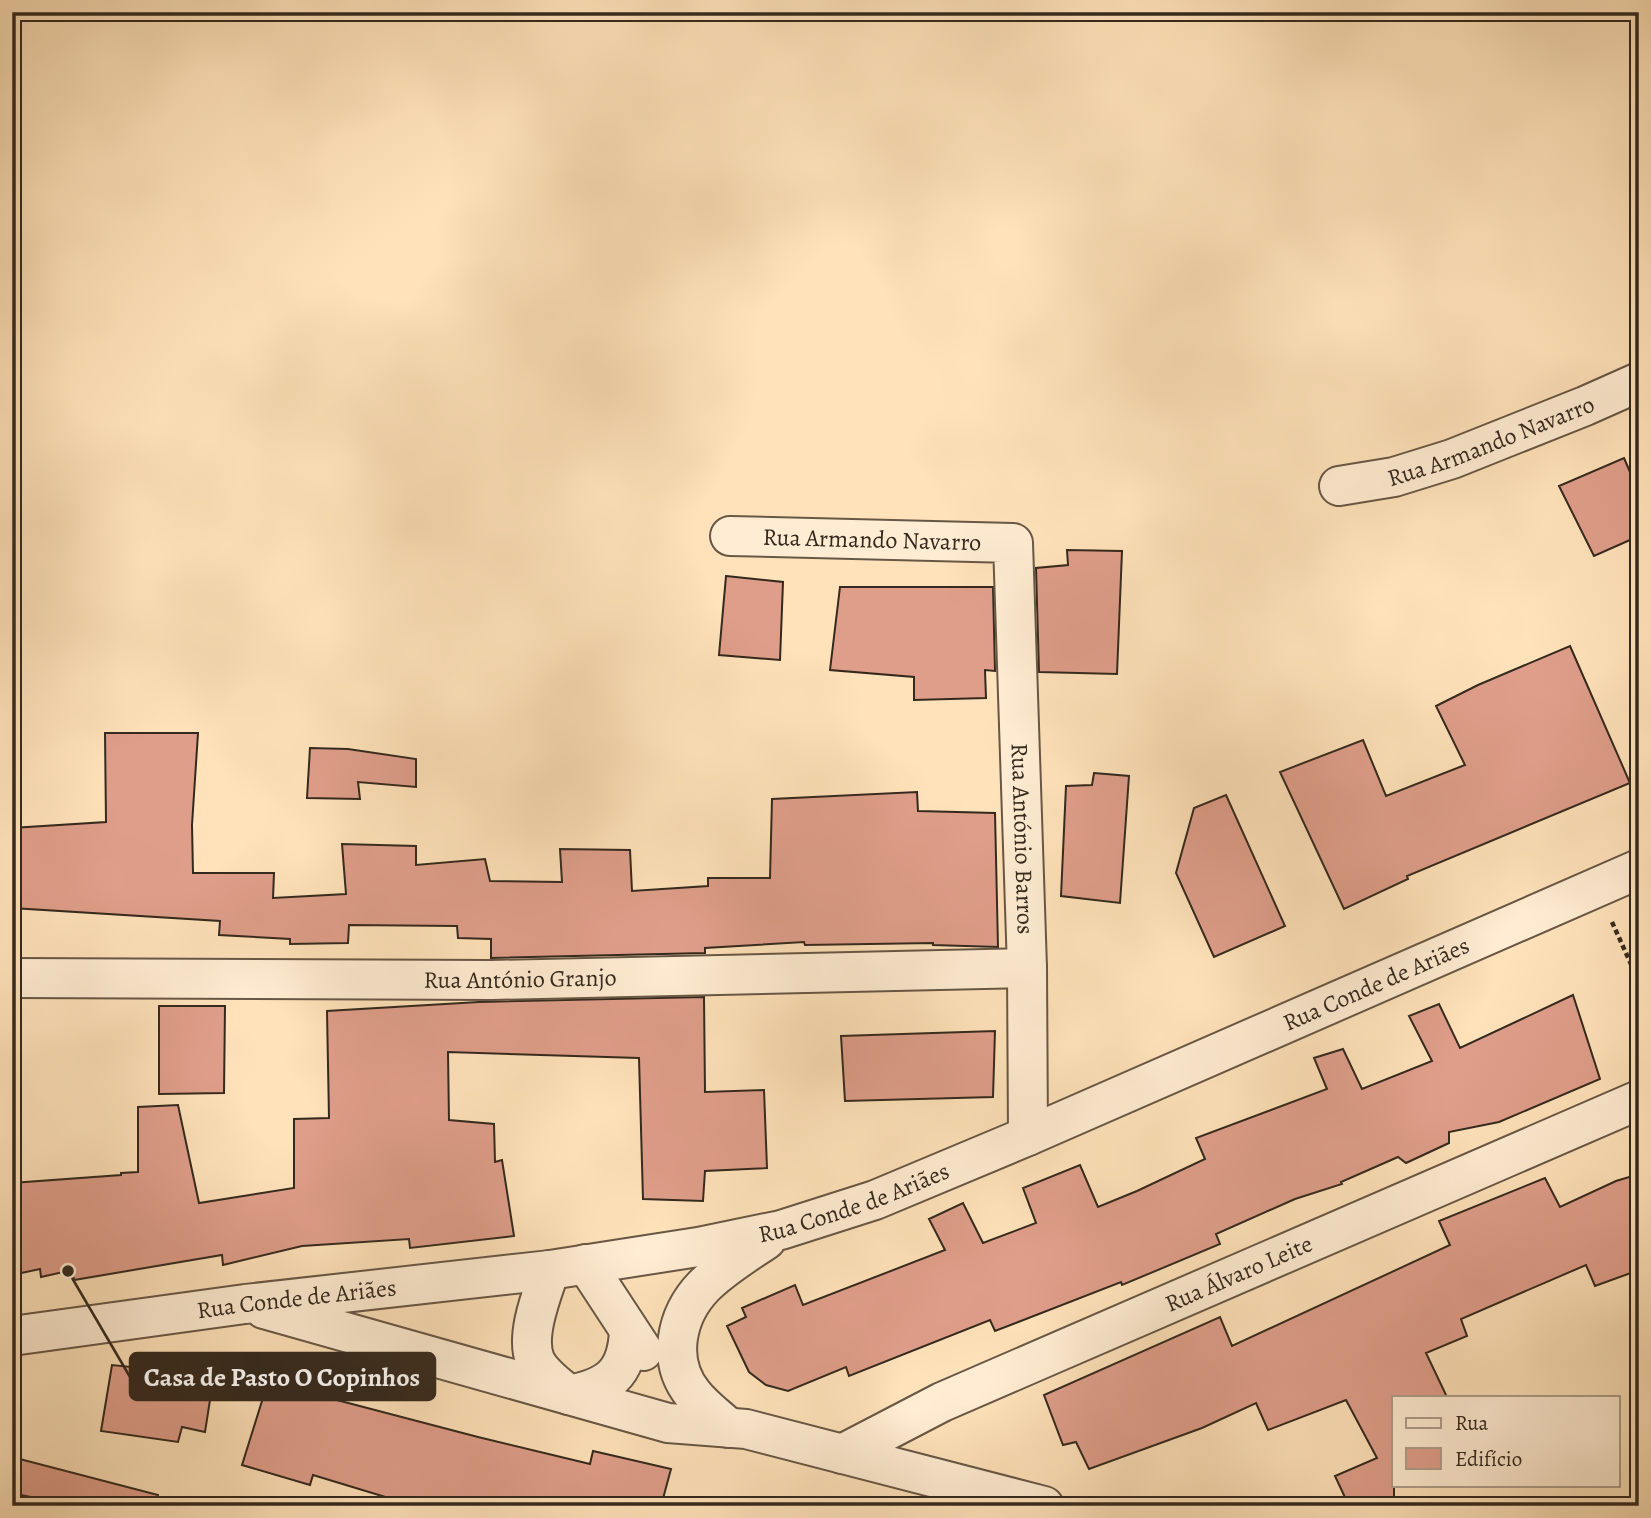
<svg xmlns="http://www.w3.org/2000/svg" width="1651" height="1518" font-family="Alegreya,serif">
  <style>
    .building { fill: #df9e8a; stroke: #34291e; stroke-width: 2 }
    .lines { fill: none; stroke-linecap: round; stroke-linejoin: round }
    .street-casing { stroke: #675745; stroke-width: 42 }
    .path { stroke: #34291e; stroke-width: 4.5; stroke-dasharray: 5 3.5; stroke-linecap: butt }
    .street { stroke: #ffecd2; stroke-width: 38 }
    .labels { text-anchor: middle; stroke-width: 6; stroke-linejoin: round; paint-order: stroke }
    .street-label { font-size: 24px; fill: #34291e; stroke: #ffecd2 }
    .leader { fill: none; stroke: #34291e; stroke-width: 2.5 }
    .callout-dot { fill: #34291e; stroke: #ffecd2; stroke-width: 2.5 }
    .callout { fill: #34291e; stroke: #34291e; stroke-width: 2.5 }
    .callout-label { font-size: 26px; text-anchor: middle; font-weight: bold; fill: #fff }
  </style>
  <rect width="100%" height="100%" fill="#ffe2ba"/>
  <filter id="stains"><feTurbulence type="fractalNoise" baseFrequency=".00286" numOctaves="4"/><feColorMatrix values="0 0 0 0 .2 0 0 0 0 .09 0 0 0 0 .02 0 0 0 .5 -.17"/></filter>
  <radialGradient id="worn" r=".72"><stop offset=".6" stop-color="#630" stop-opacity="0"/><stop offset="1" stop-color="#630" stop-opacity=".3"/></radialGradient>
  <path class="building" d="M 1624,458 L 1639,493 L 1639,536 L 1594,556 L 1559,486 Z
    M 1067,550 L 1122,551 L 1117,674 L 1039,672 L 1036,568 L 1068,565 Z
    M 726,576 L 783,582 L 780,660 L 719,655 Z
    M 840,587 L 993,587 L 995,671 L 985,670 L 986,698 L 914,700 L 914,677 L 830,670 Z
    M 1570,646 L 1630,783 L 1407,876 L 1408,879 L 1344,909 L 1280,772 L 1363,740 L 1386,796 L 1465,765 L 1436,706 L 1478,685 Z
    M 105,733 L 198,733 L 192,825 L 193,873 L 274,873 L 273,898 L 346,894 L 342,844 L 416,846 L 416,865 L 485,859 L 490,881 L 562,882 L 560,849 L 630,850 L 632,891 L 708,886 L 708,878 L 770,878 L 772,799 L 917,792 L 918,811 L 995,813 L 998,947 L 933,945 L 933,943 L 805,945 L 804,942 L 705,948 L 705,953 L 491,958 L 491,939 L 458,938 L 457,926 L 349,925 L 348,943 L 290,944 L 290,939 L 219,935 L 220,921 L 12,908 L 12,828 L 106,822 Z
    M 310,748 L 348,749 L 416,759 L 416,787 L 358,782 L 360,799 L 307,798 Z
    M 1094,773 L 1129,776 L 1120,903 L 1061,896 L 1066,786 L 1092,785 Z
    M 1226,795 L 1285,926 L 1214,957 L 1176,873 L 1194,808 Z
    M 1573,995 L 1600,1079 L 1499,1122 L 1449,1132 L 1449,1143 L 1406,1163 L 1398,1157 L 1341,1182 L 1342,1184 L 1295,1199 L 1216,1234 L 1220,1244 L 1122,1285 L 1121,1282 L 995,1331 L 990,1320 L 849,1376 L 846,1367 L 788,1391 L 766,1385 L 749,1372 L 727,1326 L 746,1317 L 742,1308 L 795,1285 L 803,1305 L 945,1250 L 929,1219 L 963,1203 L 983,1243 L 1036,1223 L 1023,1188 L 1080,1165 L 1098,1207 L 1137,1191 L 1205,1159 L 1196,1138 L 1327,1089 L 1314,1058 L 1343,1049 L 1362,1089 L 1432,1061 L 1409,1016 L 1439,1004 L 1460,1048 Z
    M 704,997 L 705,1092 L 764,1090 L 767,1168 L 705,1171 L 703,1201 L 643,1199 L 639,1058 L 448,1052 L 449,1120 L 494,1124 L 495,1162 L 502,1160 L 514,1236 L 410,1248 L 409,1239 L 302,1246 L 223,1265 L 222,1255 L 74,1280 L 72,1270 L 41,1277 L 40,1269 L 12,1275 L 12,1183 L 121,1175 L 121,1173 L 138,1172 L 138,1107 L 178,1105 L 199,1203 L 294,1188 L 294,1119 L 329,1118 L 327,1011 L 479,1002 Z
    M 159,1006 L 225,1006 L 224,1093 L 159,1094 Z
    M 995,1031 L 993,1097 L 845,1101 L 841,1036 Z
    M 1639,1174 L 1639,1270 L 1595,1286 L 1586,1265 L 1461,1319 L 1467,1336 L 1426,1353 L 1447,1397 L 1394,1397 L 1394,1506 L 1349,1506 L 1335,1476 L 1377,1458 L 1346,1400 L 1268,1430 L 1256,1403 L 1202,1428 L 1089,1469 L 1076,1442 L 1063,1445 L 1044,1395 L 1220,1317 L 1232,1346 L 1450,1245 L 1439,1221 L 1545,1178 L 1560,1207 L 1616,1181 Z
    M 166,1358 L 216,1362 L 205,1432 L 182,1427 L 178,1442 L 101,1431 L 112,1365 L 161,1370 Z
    M 271,1372 L 336,1389 L 333,1399 L 478,1437 L 590,1464 L 593,1451 L 671,1469 L 661,1506 L 415,1506 L 313,1475 L 310,1485 L 242,1465 Z
    M 12,1457 L 158,1495 L 157,1506 L 72,1506 L 12,1493 Z"/>
  <g class="lines">
    <g class="street-casing">
      <g id="street">
        <path id="s1" d="M 1339,486 L 1394,477 L 1452,459 L 1585,406 L 1639,382"/>
        <path id="s2" d="M 730,536 L 1013,543 L 1027,968 L 1028,1136"/>
        <path id="s3" d="M 12,978 L 492,980 L 1027,968"/>
        <path d="M 586,1264 L 643,1351"/>
        <path d="M 550,1270 C 542,1294 525,1335 535,1360 C 541,1374 557,1385 569,1395 C 609,1387 627,1374 629,1331"/>
        <path d="M 264,1309 L 668,1423 L 746,1429 L 1044,1506"/>
        <path id="s4" d="M 12,1336 L 245,1304 L 550,1270 L 698,1247 L 781,1230 L 875,1200 L 1028,1136 L 1639,869"/>
        <path d="M 729,1428 C 717,1417 703,1407 693,1394 C 666,1361 676,1315 704,1286 C 722,1268 745,1254 766,1240"/>
        <path id="s5" d="M 842,1454 L 942,1402 L 1639,1100"/>
      </g>
    </g>
    <path class="path" d="M 1612,922 L 1639,982"/>
    <use href="#street" class="street"/>
  </g>
  <g class="labels">
    <g class="street-label">
      <text dy="8" stroke="none"><textPath href="#s1" startOffset="159">Rua Armando Navarro</textPath></text>
      <text dy="8" stroke="none"><textPath href="#s2" startOffset="142">Rua Armando Navarro</textPath></text>
      <text dy="8" stroke="none"><textPath href="#s2" startOffset="579">Rua António Barros</textPath></text>
      <text dy="8" stroke="none"><textPath href="#s3" startOffset="508">Rua António Granjo</textPath></text>
      <text dy="8" stroke="none"><textPath href="#s4" startOffset="1421">Rua Conde de Ariães</textPath></text>
      <text dy="8" stroke="none"><textPath href="#s4" startOffset="854">Rua Conde de Ariães</textPath></text>
      <text dy="8" stroke="none"><textPath href="#s5" startOffset="436">Rua Álvaro Leite</textPath></text>
      <text dy="8" stroke="none"><textPath href="#s4" startOffset="287">Rua Conde de Ariães</textPath></text>
    </g>
  </g>
  <path class="leader" d="M68 1271L130 1377"/>
  <circle class="callout-dot" cx="68" cy="1271" r="7"/>
  <rect class="callout" x="130" y="1353" width="305" height="47" rx="7"/>
  <g class="callout-label">
    <text x="282" y="1386">Casa de Pasto O Copinhos</text>
  </g>
  <rect width="1651" height="1518" fill="none" stroke="#ffe2ba" stroke-width="42"/>
  <rect x="14" y="14" width="1623" height="1490" fill="none" stroke="#34291e" stroke-width="3.5"/>
  <rect x="21" y="21" width="1609" height="1476" fill="none" stroke="#34291e" stroke-width="2"/>
  <rect x="1392" y="1396" width="228" height="91" fill="#ffecd2" stroke="#ae9e8a" stroke-width="2"/>
  <rect x="1406" y="1418" width="35" height="10" fill="#ffecd2" stroke="#ae9e8a" stroke-width="2"/>
  <text x="1455" y="1430" font-size="21" fill="#34291e">Rua</text>
  <rect x="1406" y="1448" width="35" height="21" fill="#df9e8a" stroke="#ae9e8a" stroke-width="2"/>
  <text x="1455" y="1466" font-size="21" fill="#34291e">Edifício</text>
  <rect width="100%" height="100%" filter="url(#stains)"/>
  <rect width="100%" height="100%" fill="url(#worn)"/>
</svg>
